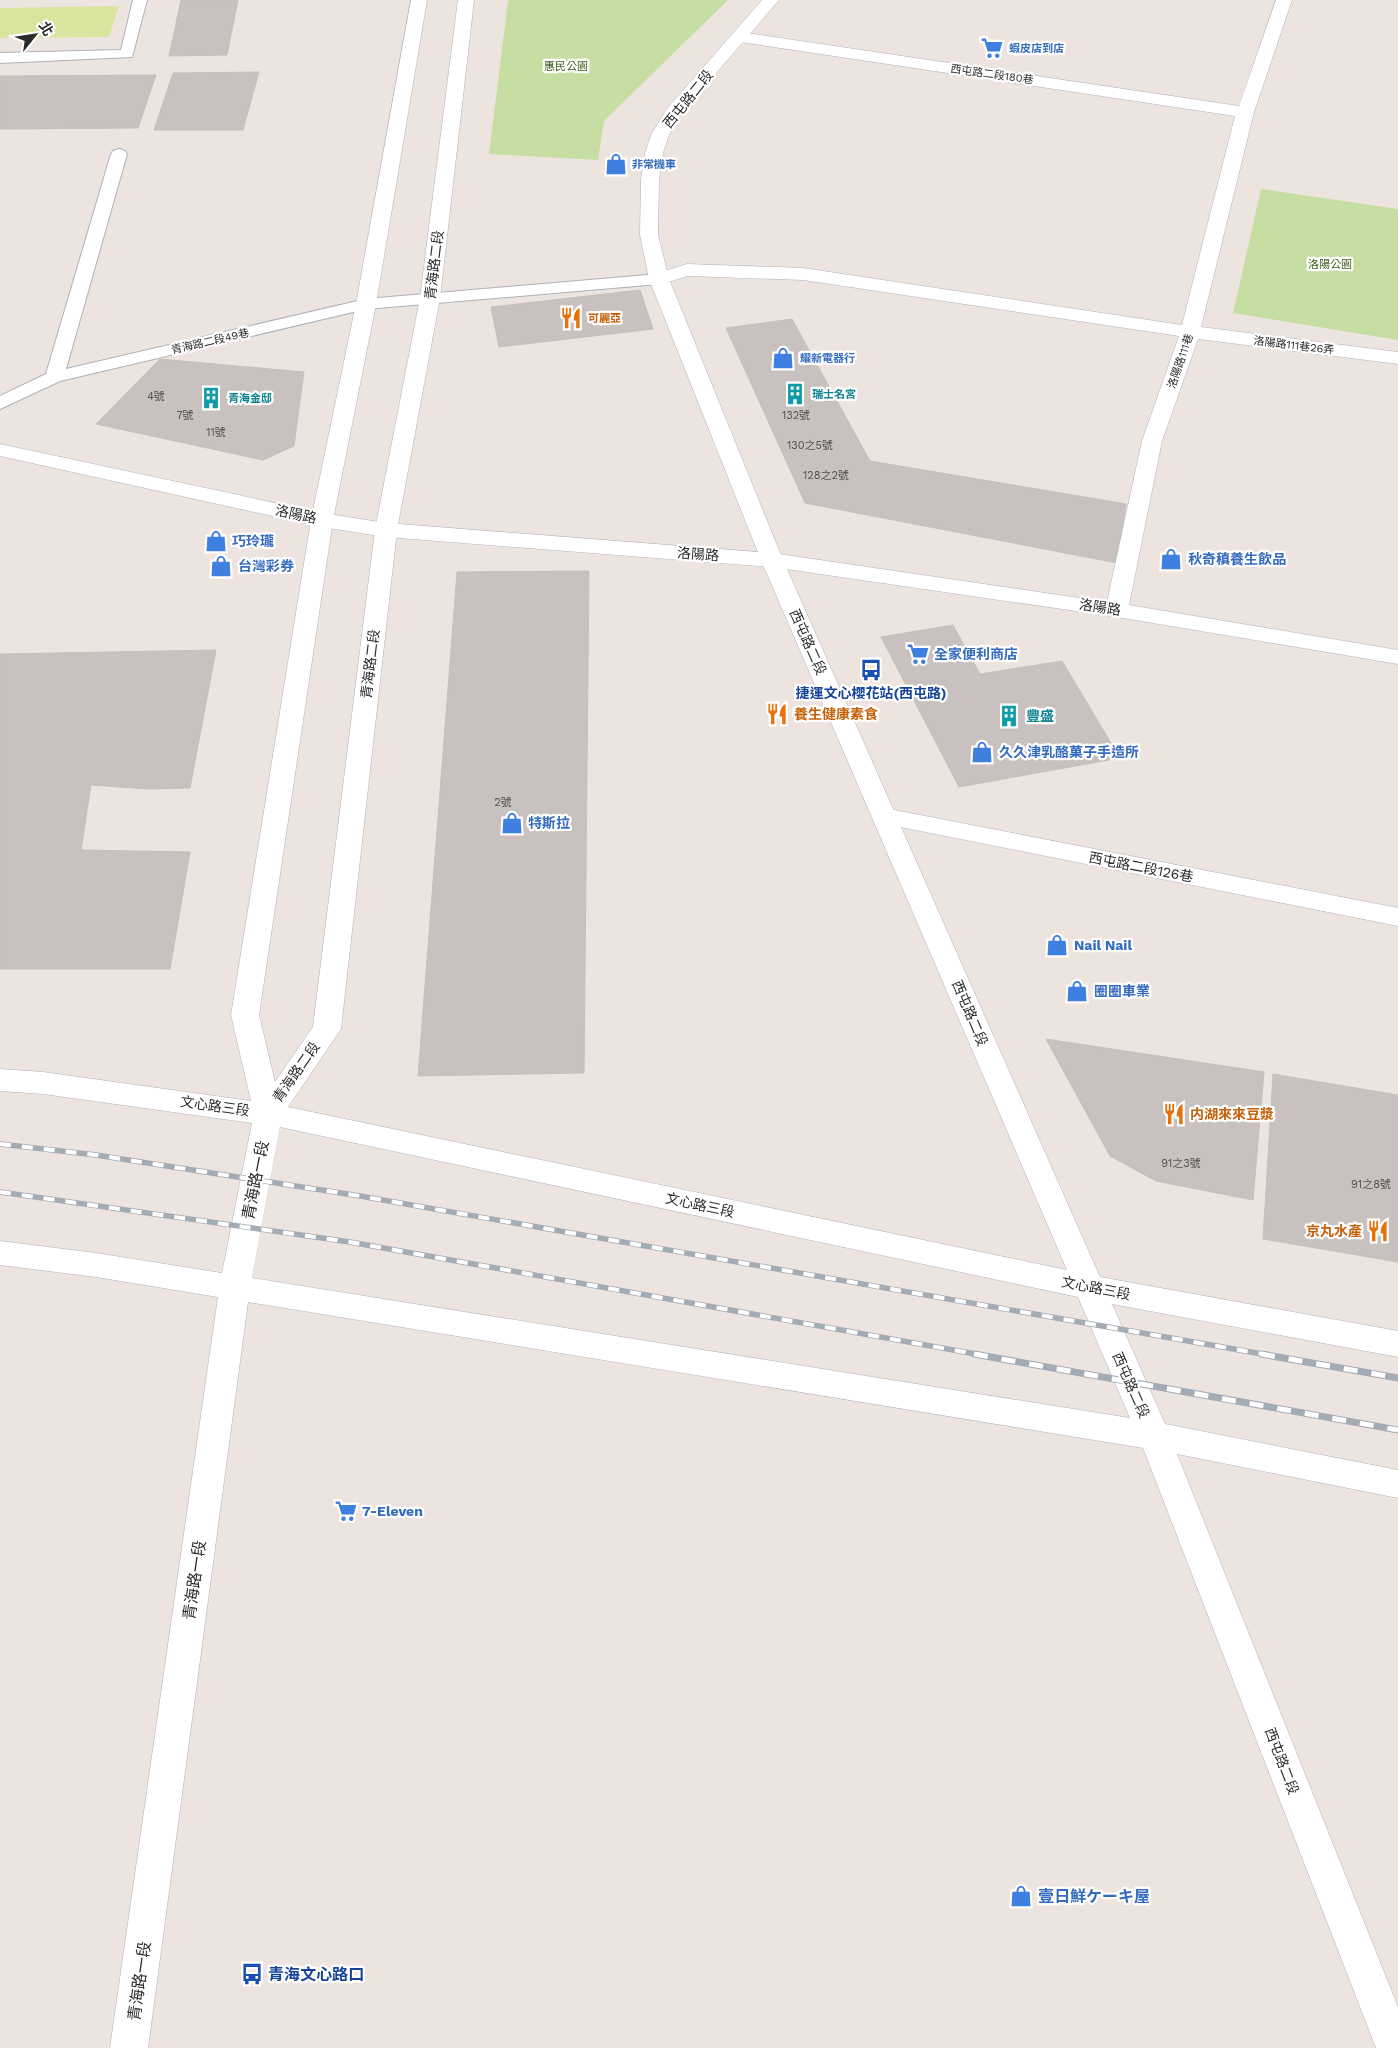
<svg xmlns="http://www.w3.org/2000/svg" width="1398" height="2048" font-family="'Work Sans','Noto Sans TC','Noto Sans JP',sans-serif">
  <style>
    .green { fill: #c7dea2 }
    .pitch { fill: #d9e49f }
    .building { fill: #c8c1bf; stroke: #c8bfba }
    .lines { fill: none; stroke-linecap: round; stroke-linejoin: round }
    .lane-casing { stroke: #adb2b7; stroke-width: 2 }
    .street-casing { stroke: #adb2b7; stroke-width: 1 }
    .secondary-casing { stroke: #adb2b7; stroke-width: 1 }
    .lane { fill: #fff; fill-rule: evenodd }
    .street { fill: #fff; fill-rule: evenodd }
    .secondary { fill: #fff; fill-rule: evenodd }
    .rail-far1-casing { stroke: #a3abb5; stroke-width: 5.5 }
    .rail-casing { stroke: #a3abb5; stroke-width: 7 }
    .rail-far1 { stroke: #fff; stroke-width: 4; stroke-dasharray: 11; stroke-linecap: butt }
    .rail { stroke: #fff; stroke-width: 5; stroke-dasharray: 14; stroke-linecap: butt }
    .labels { text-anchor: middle; stroke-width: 4.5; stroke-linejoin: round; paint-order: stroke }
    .far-shop-label { font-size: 11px; font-weight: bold; fill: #366cbe; stroke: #fff; text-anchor: start }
    .far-park-label { font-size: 11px; fill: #426422; stroke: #fff }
    .far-street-label { font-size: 11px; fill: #2c2c2c; stroke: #fff }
    .far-food-label { font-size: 11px; font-weight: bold; fill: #c56008; stroke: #fff; text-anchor: start }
    .far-culture-label { font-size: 11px; font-weight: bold; fill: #0d838f; stroke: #fff; text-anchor: start }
    .number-label { font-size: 11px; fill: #535151 }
    .street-label { font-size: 14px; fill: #2c2c2c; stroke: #fff }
    .shop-label { font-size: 14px; font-weight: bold; fill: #366cbe; stroke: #fff; text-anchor: start }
    .transit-label { font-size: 14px; font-weight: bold; fill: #164399; stroke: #fff }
    .food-label { font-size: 14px; font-weight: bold; fill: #c56008; stroke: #fff; text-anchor: start }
    .culture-label { font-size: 14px; font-weight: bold; fill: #0d838f; stroke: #fff; text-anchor: start }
    .near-street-label { font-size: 16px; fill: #2c2c2c; stroke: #fff }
    .near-shop-label { font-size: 16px; font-weight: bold; fill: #366cbe; stroke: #fff; text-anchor: start }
    .near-transit-label { font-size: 16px; font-weight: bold; fill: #164399; stroke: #fff; text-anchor: start }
  </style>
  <rect width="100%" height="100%" fill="#ede4e0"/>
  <path class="green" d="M 508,0 L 728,0 L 604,121 L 598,160 L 489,154 Z
    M 1261,189 L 1398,209 L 1398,340 L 1233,313 Z"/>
  <path class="pitch" d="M 119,6 L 109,37 L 0,38 L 0,8 Z"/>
  <path class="building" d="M 181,0 L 238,0 L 227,55 L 169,56 Z
    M 259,72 L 243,130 L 154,130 L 173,73 Z
    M 156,75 L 138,128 L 0,129 L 0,76 Z
    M 640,290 L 653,329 L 499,347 L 491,307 Z
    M 792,319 L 870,461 L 1126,504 L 1117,563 L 805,503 L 726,328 Z
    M 160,359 L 304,372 L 294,446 L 263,460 L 96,424 Z
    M 589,571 L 584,1073 L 418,1076 L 457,572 Z
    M 953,625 L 980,674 L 1062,661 L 1120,758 L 959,787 L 881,637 Z
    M 216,650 L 190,788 L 148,789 L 91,785 L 81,850 L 190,852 L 170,969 L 0,969 L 0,654 Z
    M 1046,1039 L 1264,1072 L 1253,1200 L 1156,1181 L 1110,1156 Z
    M 1273,1074 L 1398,1095 L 1398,1262 L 1263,1239 Z"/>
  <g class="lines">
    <g class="lane-casing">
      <path id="lane" d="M 133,0 L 147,0 L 132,57 L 0,63 L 0,53 L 121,50 Z
        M 119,149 L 125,151 L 127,154 L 66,369 L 366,299 L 659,274 L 665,275 L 668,279 L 665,283 L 659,284 L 366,309 L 60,381 L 0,409 L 0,396 L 46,374 L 111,154 L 113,151 Z"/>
    </g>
    <g class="street-casing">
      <path id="street" d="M 1276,0 L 1292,0 L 1254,112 L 1201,327 L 1398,352 L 1398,364 L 1198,339 L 1162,441 L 1129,605 L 1398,650 L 1398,664 L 1117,617 L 772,567 L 386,537 L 322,527 L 0,456 L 0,444 L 322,513 L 386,523 L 772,553 L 1107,602 L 1142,441 L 1179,336 L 803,280 L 688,276 L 659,285 L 652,283 L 649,279 L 652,275 L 687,264 L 803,268 L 1182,325 L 1235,116 L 740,42 L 734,40 L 732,37 L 734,34 L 740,32 L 1239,106 Z
        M 884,808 L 1398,908 L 1398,926 L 875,822 L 871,816 L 875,810 Z"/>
    </g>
    <g class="secondary-casing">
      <path id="secondary" d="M 411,0 L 427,0 L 376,304 L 333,520 L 259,1015 L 275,1082 L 313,1027 L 375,530 L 420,298 L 458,0 L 474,0 L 440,298 L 397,530 L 341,1029 L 288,1107 L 1067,1270 L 761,560 L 649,279 L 640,235 L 641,180 L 645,153 L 651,135 L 667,109 L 762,0 L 779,0 L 680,115 L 669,135 L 663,153 L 659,180 L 658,235 L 669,279 L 783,560 L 1100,1277 L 1398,1331 L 1398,1357 L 1112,1304 L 1165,1424 L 1398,1470 L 1398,1498 L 1177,1454 L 1398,2007 L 1398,2048 L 1376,2048 L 1143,1448 L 248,1302 L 148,2048 L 110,2048 L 218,1297 L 96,1277 L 0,1265 L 0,1241 L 96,1253 L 222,1273 L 252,1123 L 43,1094 L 0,1091 L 0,1069 L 43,1072 L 251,1101 L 231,1015 L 311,520 L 356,304 ZM 280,1127 L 1078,1297 L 1130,1418 L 252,1278 Z"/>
    </g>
    <use href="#lane" class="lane"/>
    <use href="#street" class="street"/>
    <use href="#secondary" class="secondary"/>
    <g class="rail-far1-casing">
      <path id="rail-far1" d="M 0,1144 L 96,1155 L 360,1196 L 1268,1355
        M 0,1192 L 350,1242 L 981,1355"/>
    </g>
    <g class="rail-casing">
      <path id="rail" d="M 974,1354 L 1398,1430
        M 1261,1354 L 1398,1378"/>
    </g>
    <use href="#rail-far1" class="rail-far1"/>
    <use href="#rail" class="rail"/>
  </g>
  <defs>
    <g id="supermarket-bare" transform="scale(1.725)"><path d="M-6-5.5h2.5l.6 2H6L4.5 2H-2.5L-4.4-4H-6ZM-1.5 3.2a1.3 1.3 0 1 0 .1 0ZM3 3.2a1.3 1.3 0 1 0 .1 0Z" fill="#3f7fe0" stroke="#fff" stroke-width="2.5" paint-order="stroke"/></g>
    <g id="shop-bare" transform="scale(1.725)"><path d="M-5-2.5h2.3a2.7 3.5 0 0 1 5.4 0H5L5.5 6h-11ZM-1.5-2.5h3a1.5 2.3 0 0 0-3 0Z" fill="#3f7fe0" stroke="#fff" stroke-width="2.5" paint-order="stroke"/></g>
    <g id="restaurant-bare" transform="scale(1.725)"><path d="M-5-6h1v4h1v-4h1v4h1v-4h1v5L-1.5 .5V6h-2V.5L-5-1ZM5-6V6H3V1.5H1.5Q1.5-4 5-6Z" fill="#e8710a" stroke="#fff" stroke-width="2.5" paint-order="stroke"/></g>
    <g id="building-bare" transform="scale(1.725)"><path d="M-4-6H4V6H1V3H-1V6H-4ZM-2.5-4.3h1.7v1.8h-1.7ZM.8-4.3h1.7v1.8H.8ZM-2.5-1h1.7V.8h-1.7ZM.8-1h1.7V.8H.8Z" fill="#0f9aa8" stroke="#fff" stroke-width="2.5" paint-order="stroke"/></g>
    <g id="bus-bare" transform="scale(1.725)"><path d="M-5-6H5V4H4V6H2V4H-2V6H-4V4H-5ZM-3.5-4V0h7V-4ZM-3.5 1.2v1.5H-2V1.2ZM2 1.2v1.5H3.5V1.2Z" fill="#1a4fb4" stroke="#fff" stroke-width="2.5" paint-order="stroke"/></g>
  </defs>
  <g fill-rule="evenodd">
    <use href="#supermarket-bare" x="992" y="48"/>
    <use href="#shop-bare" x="616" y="164"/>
    <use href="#restaurant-bare" x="571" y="318"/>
    <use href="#shop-bare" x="783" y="358"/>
    <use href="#building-bare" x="795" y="394"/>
    <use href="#building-bare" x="211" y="398"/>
    <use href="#shop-bare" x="216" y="541"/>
    <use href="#shop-bare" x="1171" y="559"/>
    <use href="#shop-bare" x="221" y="566"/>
    <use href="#supermarket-bare" x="918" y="654"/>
    <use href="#bus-bare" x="871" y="670"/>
    <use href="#restaurant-bare" x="777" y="714"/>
    <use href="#building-bare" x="1009" y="716"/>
    <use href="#shop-bare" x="982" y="752"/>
    <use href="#shop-bare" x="512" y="823"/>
    <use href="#shop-bare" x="1057" y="945"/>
    <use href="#shop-bare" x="1077" y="991"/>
    <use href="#restaurant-bare" x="1174" y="1114"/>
    <use href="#restaurant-bare" x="1378" y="1231"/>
    <use href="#supermarket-bare" x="346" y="1511"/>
    <use href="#shop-bare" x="1021" y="1896"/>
    <use href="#bus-bare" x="252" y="1974"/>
  </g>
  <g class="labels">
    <g class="far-shop-label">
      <text x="1009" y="52">蝦皮店到店</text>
      <text x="632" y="168">非常機車</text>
      <text x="800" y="362">耀新電器行</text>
    </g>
    <g class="far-park-label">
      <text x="566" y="70">惠民公園</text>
      <text x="1330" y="268">洛陽公園</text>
    </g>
    <g class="far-street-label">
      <text transform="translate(992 74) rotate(8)" y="4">西屯路二段180巷</text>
      <text transform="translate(210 341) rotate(-13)" y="4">青海路二段49巷</text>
      <text transform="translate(1294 345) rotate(7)" y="4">洛陽路111巷26弄</text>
      <text transform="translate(1180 361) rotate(-71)" y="4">洛陽路111巷</text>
    </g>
    <g class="far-food-label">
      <text x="588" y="322">可麗亞</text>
    </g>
    <g class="far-culture-label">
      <text x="812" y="398">瑞士名宮</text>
      <text x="228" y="402">青海金邸</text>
    </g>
    <g class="number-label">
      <text x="156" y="400">4號</text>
      <text x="185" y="419">7號</text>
      <text x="796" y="419">132號</text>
      <text x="216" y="436">11號</text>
      <text x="810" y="449">130之5號</text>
      <text x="826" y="479">128之2號</text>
      <text x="503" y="806">2號</text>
      <text x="1181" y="1167">91之3號</text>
      <text x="1371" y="1188">91之8號</text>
    </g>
    <g class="street-label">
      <text transform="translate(688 99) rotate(-51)" y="5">西屯路二段</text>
      <text transform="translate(434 265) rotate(-83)" y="5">青海路二段</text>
      <text transform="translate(296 514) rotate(12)" y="5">洛陽路</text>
      <text transform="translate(698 554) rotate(4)" y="5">洛陽路</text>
      <text transform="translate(1100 607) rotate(9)" y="5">洛陽路</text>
      <text transform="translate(808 642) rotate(66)" y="5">西屯路二段</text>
      <text transform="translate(370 664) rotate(-83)" y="5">青海路二段</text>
      <text transform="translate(1141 867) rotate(11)" y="5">西屯路二段126巷</text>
      <text transform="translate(970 1013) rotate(67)" y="5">西屯路二段</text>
      <text transform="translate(296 1072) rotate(-55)" y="5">青海路二段</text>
      <text transform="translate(215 1106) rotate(8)" y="5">文心路三段</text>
      <text transform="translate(700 1205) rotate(12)" y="5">文心路三段</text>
      <text transform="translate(1096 1288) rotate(11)" y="5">文心路三段</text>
      <text transform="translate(1131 1385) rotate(66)" y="5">西屯路二段</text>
      <text transform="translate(1282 1761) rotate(69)" y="5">西屯路二段</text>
    </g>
    <g class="shop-label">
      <text x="232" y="546">巧玲瓏</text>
      <text x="1188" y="564">秋奇稹養生飲品</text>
      <text x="238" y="571">台灣彩券</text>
      <text x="934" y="659">全家便利商店</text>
      <text x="999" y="757">久久津乳酪菓子手造所</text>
      <text x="528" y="828">特斯拉</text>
      <text x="1074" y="950">Nail Nail</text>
      <text x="1094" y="996">圈圈車業</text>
      <text x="362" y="1516">7-Eleven</text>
    </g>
    <g class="transit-label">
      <text x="871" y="698">捷運文心櫻花站(西屯路)</text>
    </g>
    <g class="food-label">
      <text x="794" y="719">養生健康素食</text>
      <text x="1190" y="1119">内湖來來豆漿</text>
      <text x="1362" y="1236" text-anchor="end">京丸水產</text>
    </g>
    <g class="culture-label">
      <text x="1026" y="721">豐盛</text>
    </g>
    <g class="near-street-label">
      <text transform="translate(255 1180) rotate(-79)" y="6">青海路一段</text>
      <text transform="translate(194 1580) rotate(-82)" y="6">青海路一段</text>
      <text transform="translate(139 1981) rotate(-82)" y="6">青海路一段</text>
    </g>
    <g class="near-shop-label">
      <text x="1038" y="1902">壹日鮮ケーキ屋</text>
    </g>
    <g class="near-transit-label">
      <text x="268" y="1980">青海文心路口</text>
    </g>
  </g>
  <g transform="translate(35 35) rotate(60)" stroke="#ffffff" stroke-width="4" paint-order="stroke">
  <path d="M0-4L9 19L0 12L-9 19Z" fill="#2c2c2c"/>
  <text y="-8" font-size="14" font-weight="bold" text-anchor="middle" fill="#2c2c2c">北</text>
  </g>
</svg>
